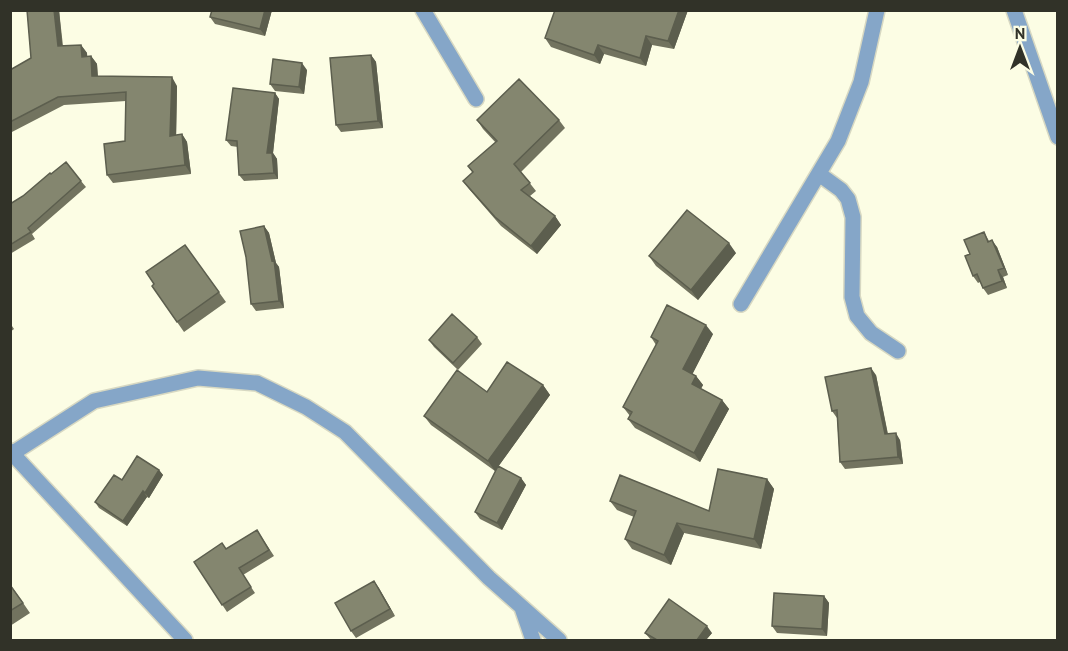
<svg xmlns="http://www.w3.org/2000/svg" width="1068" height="651" font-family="'PT Sans',sans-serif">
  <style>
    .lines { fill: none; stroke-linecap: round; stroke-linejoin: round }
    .street-casing { stroke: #d7d8c2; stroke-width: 18 }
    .street { stroke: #85a6c8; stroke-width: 15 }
    .wall { fill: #72735f }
    .shaded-wall { fill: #5c5e4e }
    .building { fill: #84866f; stroke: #5c5e4e; stroke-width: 1.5 }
  </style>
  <rect width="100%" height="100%" fill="#fcfde4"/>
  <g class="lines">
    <g class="street-casing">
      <path id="street" d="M 423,10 L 476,99
        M 1014,10 L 1058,137
        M 819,174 L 841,190 L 848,199 L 853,217 L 852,297 L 857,316 L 871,333 L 898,351
        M 741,304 L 838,141 L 861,82 L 877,10
        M 10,451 L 185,640
        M 13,453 L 94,401 L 198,378 L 257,383 L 306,407 L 345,432 L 489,578 L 559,640
        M 522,608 L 533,640"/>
    </g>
    <use href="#street" class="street"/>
  </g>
  <path class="wall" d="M 27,10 L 59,10 L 63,46 L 81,45 L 87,53 L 87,57 L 91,56 L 97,64 L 98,76 L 177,86 L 176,135 L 182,134 L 187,142 L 191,174 L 113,183 L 107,175 L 125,141 L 126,101 L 64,105 L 10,133 L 10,70 L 31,58 Z
    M 212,10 L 272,10 L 265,36 L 215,24 L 210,17 Z
    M 688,10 L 674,49 L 652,45 L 646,66 L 604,54 L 600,64 L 551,47 L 545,38 Z
    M 371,55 L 376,62 L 383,128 L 341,132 L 336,125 Z
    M 307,70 L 304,94 L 275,91 L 270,84 Z
    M 275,93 L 279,99 L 273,153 L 277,159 L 278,179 L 244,181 L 239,175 L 238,147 L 231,146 L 226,140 Z
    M 477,120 L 559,120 L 565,128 L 521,172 L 536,191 L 530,196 L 555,216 L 561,225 L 537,254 L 501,226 L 469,189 L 463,181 L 473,173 L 468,166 L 496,143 L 483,129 Z
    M 51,174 L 81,181 L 86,187 L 32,234 L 35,239 L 10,254 L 10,204 L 23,196 Z
    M 264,226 L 269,233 L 276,263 L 279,267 L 284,308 L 256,311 L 251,304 Z
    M 984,232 L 989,241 L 997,247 L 1008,275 L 1003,277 L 1007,288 L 988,295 L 983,288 L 980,282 L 978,283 L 973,276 L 970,254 Z
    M 185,245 L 226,302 L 184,332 L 152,286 L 154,284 Z
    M 736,253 L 698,300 L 656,266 L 649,256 Z
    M 10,323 L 14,329 L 10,332 Z
    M 713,334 L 692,374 L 696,376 L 703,385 L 701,389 L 722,400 L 729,409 L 700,462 L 635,428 L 628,419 L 630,416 L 623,407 L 656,345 L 651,337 Z
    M 477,337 L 482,344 L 458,370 L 434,347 L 429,340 Z
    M 876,375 L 888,434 L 900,440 L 903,464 L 845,469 L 840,462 L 837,418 L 832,411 Z
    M 543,385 L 550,395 L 495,471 L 431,425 L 424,416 L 487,392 Z
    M 159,470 L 163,475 L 149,498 L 147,497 L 127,526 L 99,508 L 95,502 L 122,480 Z
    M 521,478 L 526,485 L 502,530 L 480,519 L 475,512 Z
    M 767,479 L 774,489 L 761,549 L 684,533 L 671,565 L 632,549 L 625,539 L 634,517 L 617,510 L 610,501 L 709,511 Z
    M 257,530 L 274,556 L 243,575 L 255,593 L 227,612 L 194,562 L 226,549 Z
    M 374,581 L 395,616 L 356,638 L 351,631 Z
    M 10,584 L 30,613 L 10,626 Z
    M 824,596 L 829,603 L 827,636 L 777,633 L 772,626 Z
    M 645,633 L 712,633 L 706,640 L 651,640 Z"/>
  <path class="shaded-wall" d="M 54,10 L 59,10 L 63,54 L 58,46 Z
    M 265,10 L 272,10 L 265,36 L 260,29 Z
    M 679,10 L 688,10 L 674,49 L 668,41 Z
    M 646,36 L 652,45 L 646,66 L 640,58 Z
    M 81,45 L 87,53 L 88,65 L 82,57 Z
    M 598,45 L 604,54 L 600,64 L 594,55 Z
    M 371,55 L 376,62 L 383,128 L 378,121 Z
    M 91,56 L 97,64 L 98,84 L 92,76 Z
    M 302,63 L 307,70 L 304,94 L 299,87 Z
    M 172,77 L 177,86 L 176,144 L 170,136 Z
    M 275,93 L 279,99 L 273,153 L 277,159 L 278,179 L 274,173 L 267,153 Z
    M 182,134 L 187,142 L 191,174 L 185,165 Z
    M 555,216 L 561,225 L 537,254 L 531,246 Z
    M 264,226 L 269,233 L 276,263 L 279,267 L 284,308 L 279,301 L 272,261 Z
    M 992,240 L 997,247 L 1008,275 L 1004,268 Z
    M 729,243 L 736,253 L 698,300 L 691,290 Z
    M 998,270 L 1003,277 L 1007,288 L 1002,281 Z
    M 706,325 L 713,334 L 690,379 L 683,369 Z
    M 871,368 L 876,375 L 889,441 L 885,434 Z
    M 696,376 L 703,385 L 698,393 L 692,384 Z
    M 543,385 L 550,395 L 495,471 L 488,461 Z
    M 722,400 L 729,409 L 700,462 L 694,453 Z
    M 896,433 L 900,440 L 903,464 L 898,457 Z
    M 159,470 L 163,475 L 149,498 L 145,493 Z
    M 521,478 L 526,485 L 502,530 L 497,523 Z
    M 767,479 L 774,489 L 761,549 L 754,539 Z
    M 143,491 L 147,497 L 127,526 L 123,521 Z
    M 677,523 L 684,533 L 671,565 L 664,555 Z
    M 374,581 L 379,588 L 395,616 L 390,609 Z
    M 824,596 L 829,603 L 827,636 L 822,629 Z
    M 707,626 L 712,633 L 706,640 L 697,640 Z"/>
  <path class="building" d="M 27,10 L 54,10 L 58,46 L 81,45 L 82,57 L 91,56 L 92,76 L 172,77 L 170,136 L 182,134 L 185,165 L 107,175 L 104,144 L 125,141 L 126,92 L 58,97 L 10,122 L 10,70 L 31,58 Z
    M 212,10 L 265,10 L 260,29 L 210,17 Z
    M 555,10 L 679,10 L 668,41 L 646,36 L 640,58 L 598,45 L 594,55 L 545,38 Z
    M 371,55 L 378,121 L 336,125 L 330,58 Z
    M 273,59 L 302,63 L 299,87 L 270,84 Z
    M 519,79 L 559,120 L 514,164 L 530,183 L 521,190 L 555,216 L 531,246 L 495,217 L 463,181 L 473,172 L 468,166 L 497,141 L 477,120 Z
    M 233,88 L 275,93 L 267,153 L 272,153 L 274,173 L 239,175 L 237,141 L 226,140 Z
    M 66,162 L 81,181 L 28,228 L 31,232 L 10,245 L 10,204 L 23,196 L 50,173 L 51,174 Z
    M 687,210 L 729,243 L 691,290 L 649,256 Z
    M 264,226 L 272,261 L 274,260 L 279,301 L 251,304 L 246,257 L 240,231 Z
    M 984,232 L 988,242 L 992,240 L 1004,268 L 998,270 L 1002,281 L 983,288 L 977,274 L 973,276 L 965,256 L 970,254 L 964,240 Z
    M 185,245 L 219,292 L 177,322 L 152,286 L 154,284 L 146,272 Z
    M 667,305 L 706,325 L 683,369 L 696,376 L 692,384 L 722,400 L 694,453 L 628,419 L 632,412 L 623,407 L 658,341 L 651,337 Z
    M 452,314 L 477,337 L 453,363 L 429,340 Z
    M 507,362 L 543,385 L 488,461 L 424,416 L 457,370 L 487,392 Z
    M 871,368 L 885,434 L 896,433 L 898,457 L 840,462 L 837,410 L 832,411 L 825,377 Z
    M 137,456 L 159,470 L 145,493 L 143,491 L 123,521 L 95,502 L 114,475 L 122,480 Z
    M 498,466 L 521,478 L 497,523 L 475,512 Z
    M 718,469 L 767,479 L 754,539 L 677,523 L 664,555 L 625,539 L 636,511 L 610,501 L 620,475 L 709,511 Z
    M 257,530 L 269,550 L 239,568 L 251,587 L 222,605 L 194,562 L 222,543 L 226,549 Z
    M 374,581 L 390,609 L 351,631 L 335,603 Z
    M 10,585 L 23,603 L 10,611 Z
    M 774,593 L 824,596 L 822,629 L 772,626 Z
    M 669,599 L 707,626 L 697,640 L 657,640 L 645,633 Z"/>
  <rect width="1068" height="651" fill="none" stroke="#313228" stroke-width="24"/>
  <g transform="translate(1020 48)" stroke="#fcfde4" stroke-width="4.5" paint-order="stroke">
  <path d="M0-4.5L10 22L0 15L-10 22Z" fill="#313228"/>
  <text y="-9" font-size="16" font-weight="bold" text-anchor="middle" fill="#313228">N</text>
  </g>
</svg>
